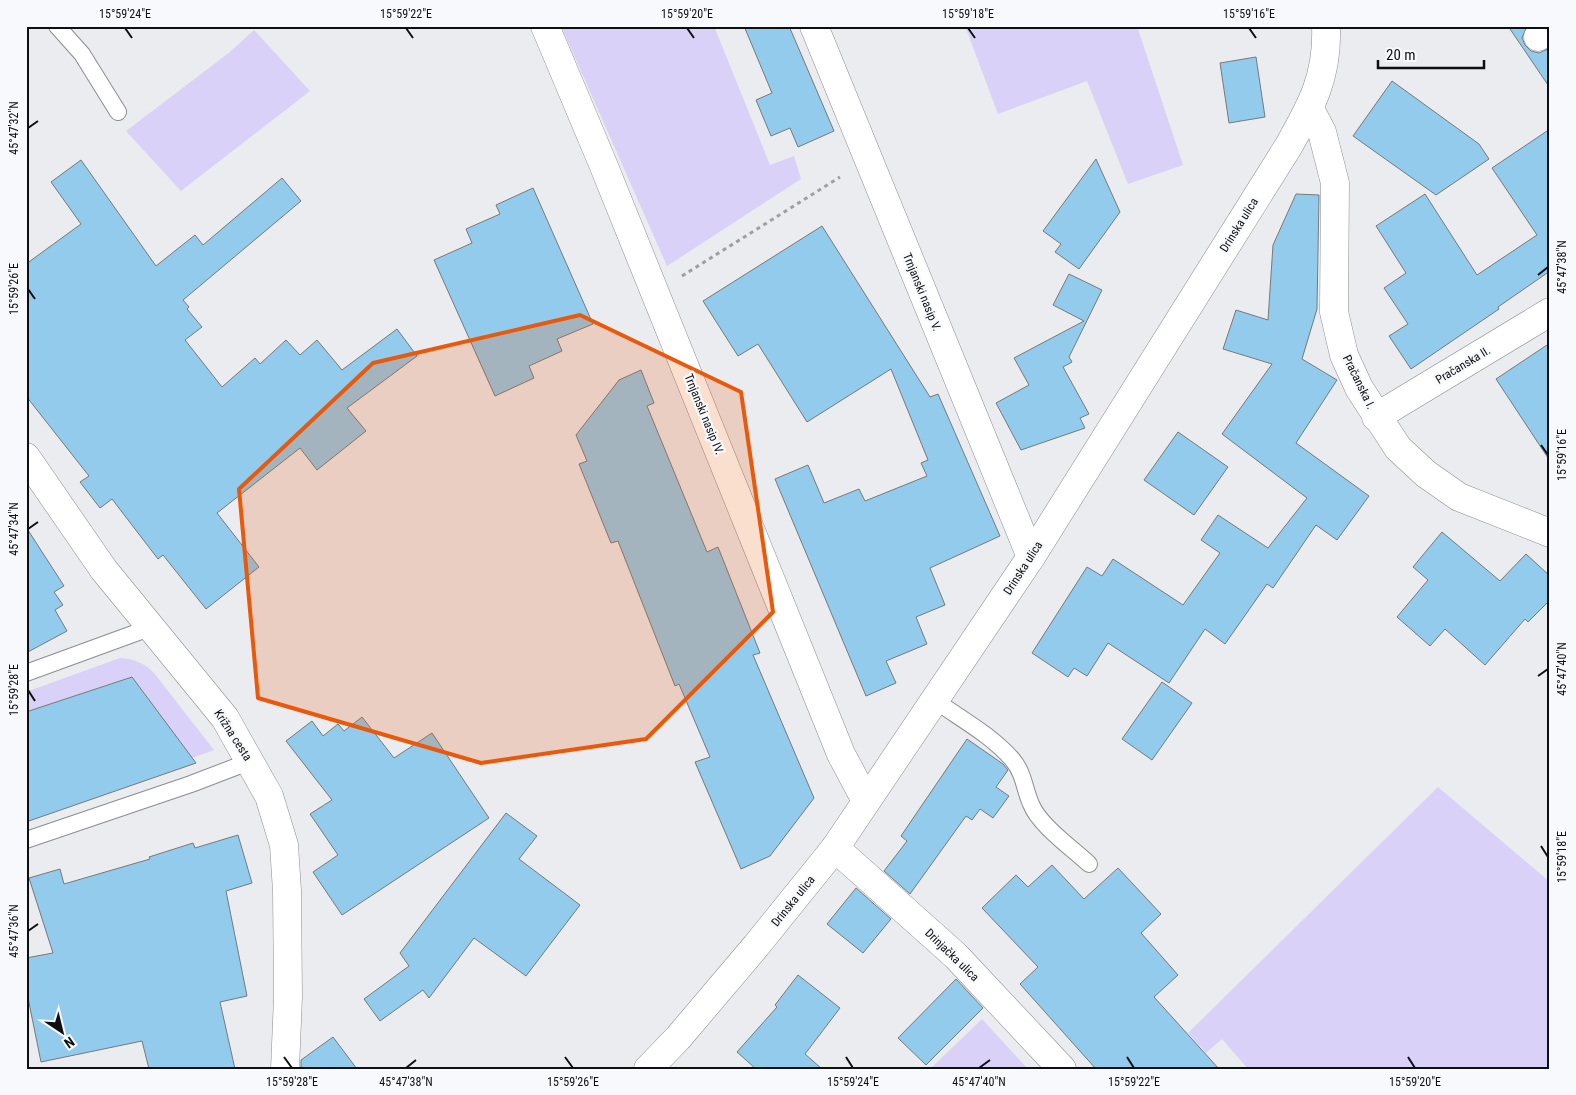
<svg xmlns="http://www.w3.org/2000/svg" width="1576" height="1095" font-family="'Roboto Condensed',sans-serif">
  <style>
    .green { fill: #d9d1f7 }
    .building { fill: #93cbec; stroke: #76797a }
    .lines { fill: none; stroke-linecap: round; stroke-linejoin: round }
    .service-casing { stroke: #8c8d90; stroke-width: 18 }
    .minor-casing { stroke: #8c8d90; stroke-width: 29 }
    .tertiary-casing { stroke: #8c8d90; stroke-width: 29 }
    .path { stroke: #9e9fa2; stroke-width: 3; stroke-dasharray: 4 4; stroke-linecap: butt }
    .service { stroke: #fff; stroke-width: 16 }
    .minor { stroke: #fff; stroke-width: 28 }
    .tertiary { stroke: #fff; stroke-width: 28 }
    .marked { fill: #e8590c; fill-opacity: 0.2; stroke: #e8590c; stroke-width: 4; stroke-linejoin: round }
    .ticks { fill: none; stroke: #0e0f10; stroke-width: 2 }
    .labels { text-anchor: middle; stroke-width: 4.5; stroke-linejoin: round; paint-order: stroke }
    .street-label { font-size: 12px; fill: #0e0f10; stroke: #f7f9fc }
    .neatline { fill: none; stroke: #0e0f10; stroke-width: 2 }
    .ticks-label { font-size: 12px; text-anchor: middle; fill: #0e0f10 }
  </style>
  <rect width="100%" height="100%" fill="#eaecef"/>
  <path class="green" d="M 561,26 L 714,26 L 770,165 L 794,156 L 801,179 L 667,266 Z
    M 965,26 L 1137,26 L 1183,165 L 1128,184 L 1087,81 L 998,114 Z
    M 254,30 L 310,91 L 181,191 L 126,131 L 230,52 Z
    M 120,658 C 134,659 144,663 154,673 L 214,750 L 192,758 L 132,677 L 26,712 L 26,692 Z
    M 1438,787 L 1550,882 L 1550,1069 L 1248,1069 L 1222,1039 L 1206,1053 L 1188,1033 Z
    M 982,1019 L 1028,1069 L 930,1069 Z"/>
  <path class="building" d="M 744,26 L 789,26 L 834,131 L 798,147 L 790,128 L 771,136 L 756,100 L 772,93 Z
    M 1508,26 L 1527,26 L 1522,38 L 1525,45 L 1531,51 L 1539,53 L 1550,48 L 1550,88 Z
    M 1256,57 L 1265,117 L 1229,123 L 1220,63 Z
    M 1392,81 L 1479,144 L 1489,159 L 1436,195 L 1353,136 Z
    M 1550,129 L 1550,271 L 1498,307 L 1499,309 L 1411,369 L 1389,336 L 1408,324 L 1384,288 L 1406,273 L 1376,226 L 1425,194 L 1477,275 L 1537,235 L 1492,168 Z
    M 1096,159 L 1120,212 L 1079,269 L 1055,252 L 1061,244 L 1043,231 Z
    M 81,160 L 156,266 L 195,235 L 203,245 L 282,178 L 301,201 L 183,300 L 189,307 L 187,309 L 202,327 L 185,340 L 222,387 L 255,358 L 260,364 L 286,340 L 300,355 L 317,340 L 342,370 L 397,329 L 417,356 L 347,408 L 366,431 L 317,470 L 300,448 L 217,513 L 259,567 L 206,609 L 163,555 L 158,559 L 112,499 L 100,508 L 80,482 L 89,476 L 26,396 L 26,264 L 81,224 L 51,182 Z
    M 533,188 L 593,324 L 557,339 L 562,351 L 529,366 L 534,378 L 495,396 L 434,260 L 472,243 L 466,229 L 500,214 L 496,205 Z
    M 1296,194 L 1319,195 L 1317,309 L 1302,359 L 1337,380 L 1296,443 L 1369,496 L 1337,540 L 1316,525 L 1273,588 L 1267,584 L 1225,644 L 1205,629 L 1169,683 L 1108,643 L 1087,676 L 1074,668 L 1068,677 L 1032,653 L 1087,567 L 1102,576 L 1113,559 L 1183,605 L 1220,553 L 1201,540 L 1218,515 L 1268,548 L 1307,498 L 1222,434 L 1272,364 L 1223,349 L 1236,310 L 1268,320 L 1273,245 Z
    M 822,226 L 930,397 L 938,394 L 1000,536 L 930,568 L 945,605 L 916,617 L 927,644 L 886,661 L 896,683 L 866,696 L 775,479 L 808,465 L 824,503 L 859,489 L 865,501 L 927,476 L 921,463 L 928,460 L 891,369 L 807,422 L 758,344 L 738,356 L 703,301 Z
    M 1069,274 L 1102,290 L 1069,357 L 1072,362 L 1063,367 L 1089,414 L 1080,418 L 1085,428 L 1021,450 L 996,403 L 1029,385 L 1014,358 L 1084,321 L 1053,305 Z
    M 1550,343 L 1550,461 L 1496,379 Z
    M 641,370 L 654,403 L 647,406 L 707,552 L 718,547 L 760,653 L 753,655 L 814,798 L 770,856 L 741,869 L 695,762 L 710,757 L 679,684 L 675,686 L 618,541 L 611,543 L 579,464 L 587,461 L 576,435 L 619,380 Z
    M 1178,432 L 1228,467 L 1194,515 L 1144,480 Z
    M 26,527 L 64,586 L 54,592 L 63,605 L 55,610 L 67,631 L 26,653 Z
    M 1442,532 L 1500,581 L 1526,554 L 1550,576 L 1550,600 L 1528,622 L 1525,619 L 1485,665 L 1445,629 L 1430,646 L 1397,617 L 1428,580 L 1413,567 Z
    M 132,677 L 196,763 L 26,822 L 26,712 Z
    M 1162,682 L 1192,703 L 1152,760 L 1122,739 Z
    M 362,717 L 394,758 L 432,733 L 489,818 L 342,915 L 313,872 L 338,855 L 310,814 L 332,800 L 286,741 L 312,721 L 323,736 L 338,724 L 344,731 Z
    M 967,739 L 1003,764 L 1008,770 L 996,787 L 1009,796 L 993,818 L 980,809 L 972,820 L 966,816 L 910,894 L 884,871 L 907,841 L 901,836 Z
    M 506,813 L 537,836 L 519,859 L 580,905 L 526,976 L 474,938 L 429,998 L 423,990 L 380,1021 L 364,999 L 409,966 L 400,953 Z
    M 238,835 L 252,883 L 226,891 L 247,996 L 220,1002 L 235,1069 L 149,1069 L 142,1041 L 41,1062 L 26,988 L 26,958 L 53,953 L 29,878 L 60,869 L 64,884 L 150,859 L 149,857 L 193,843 L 195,848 Z
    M 1052,865 L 1084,899 L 1118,868 L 1161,914 L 1141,933 L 1178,975 L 1154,997 L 1219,1069 L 1096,1069 L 1020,984 L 1038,967 L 982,908 L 1016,875 L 1028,887 Z
    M 856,888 L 891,919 L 863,953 L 827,924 Z
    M 798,975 L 840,1008 L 805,1054 L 822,1069 L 756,1069 L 737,1052 L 777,1007 L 775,1005 Z
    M 956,979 L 983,1008 L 926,1065 L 898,1038 Z
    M 333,1037 L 357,1069 L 301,1069 L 301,1060 Z"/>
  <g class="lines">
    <g class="service-casing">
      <path id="service" d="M 57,26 L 82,54 L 118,112
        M 26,673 L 152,627
        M 936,701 C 961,719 991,735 1012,759 C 1024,773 1024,788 1031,804 C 1039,825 1073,849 1089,864
        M 26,840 L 191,784 L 251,761"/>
    </g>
    <g class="minor-casing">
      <path id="minor" d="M 545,26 L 603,164 L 841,754 L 866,801
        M 814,26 L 1031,557
        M 1538,37 L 1550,30
        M 1310,109 L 1322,132 L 1335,183 L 1334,312 L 1344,355 L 1359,388 L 1398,448 L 1426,474 L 1459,497 L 1550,533
        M 1376,417 L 1550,312
        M 26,457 L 104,570 L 225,718 L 269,796 L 284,845 L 287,891 L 288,997 L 285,1069
        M 835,848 L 956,956 L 1062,1069"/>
    </g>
    <g class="tertiary-casing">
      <path id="tertiary" d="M 648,1069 L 678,1038 L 756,946 L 835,848 L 1031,557 L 1288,147 C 1312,105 1328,76 1326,26"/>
    </g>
    <path class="path" d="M 682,276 L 840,177"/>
    <use href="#service" class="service"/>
    <use href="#minor" class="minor"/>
    <use href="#tertiary" class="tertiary"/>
  </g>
  <path class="marked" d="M 580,315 L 741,392 L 773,612 L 646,739 L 481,763 L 258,698 L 239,489 L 373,363 Z"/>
  <path class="ticks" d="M 125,28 L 132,38M 406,28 L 413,38M 687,28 L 694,38M 968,28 L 975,38M 1249,28 L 1256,38M 28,128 L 38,121M 1538,275 L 1548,267M 28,289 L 35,299M 1541,445 L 1548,455M 28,529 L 38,522M 1538,676 L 1548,669M 28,690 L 35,701M 1541,846 L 1548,857M 28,931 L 38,924M 284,1057 L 292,1068M 565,1057 L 573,1068M 846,1057 L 853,1068M 1127,1057 L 1134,1068M 1408,1057 L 1415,1068M 406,1068 L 416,1060M 979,1068 L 990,1060"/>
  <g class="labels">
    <g class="street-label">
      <text transform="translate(1239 225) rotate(-58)" y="4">Drinska ulica</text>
      <text transform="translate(922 292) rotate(68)" y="4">Trnjanski nasip V.</text>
      <text transform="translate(1463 365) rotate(-31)" y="4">Pračanska II.</text>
      <text transform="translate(1359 382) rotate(64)" y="4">Pračanska I.</text>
      <text transform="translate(704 414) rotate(68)" y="4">Trnjanski nasip IV.</text>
      <text transform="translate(1023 568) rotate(-57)" y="4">Drinska ulica</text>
      <text transform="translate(233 735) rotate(57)" y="4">Križna cesta</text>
      <text transform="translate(793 901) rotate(-51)" y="4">Drinska ulica</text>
      <text transform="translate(952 955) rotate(44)" y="4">Drinjačka ulica</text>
    </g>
  </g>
  <rect width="1576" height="1095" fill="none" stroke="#f7f9fc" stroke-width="55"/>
  <g transform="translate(62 1032) rotate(145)" stroke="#f7f9fc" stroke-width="4" paint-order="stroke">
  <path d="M0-4L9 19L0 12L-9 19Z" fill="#0e0f10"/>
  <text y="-8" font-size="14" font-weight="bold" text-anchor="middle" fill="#0e0f10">N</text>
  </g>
  <path d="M1378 60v8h106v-8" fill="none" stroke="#0e0f10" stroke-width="2.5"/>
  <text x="1386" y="60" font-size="15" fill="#0e0f10" stroke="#f7f9fc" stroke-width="4" paint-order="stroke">20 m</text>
  <rect x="28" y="28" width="1520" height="1040" class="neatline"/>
  <g class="ticks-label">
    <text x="125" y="18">15°59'24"E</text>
    <text x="406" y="18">15°59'22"E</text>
    <text x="687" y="18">15°59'20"E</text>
    <text x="968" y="18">15°59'18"E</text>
    <text x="1249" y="18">15°59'16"E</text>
    <text transform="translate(14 128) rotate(-90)" y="4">45°47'32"N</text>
    <text transform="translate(1562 267) rotate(-90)" y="4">45°47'38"N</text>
    <text transform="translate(14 289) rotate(-90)" y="4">15°59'26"E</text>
    <text transform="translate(1562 455) rotate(-90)" y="4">15°59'16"E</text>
    <text transform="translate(14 529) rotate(-90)" y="4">45°47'34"N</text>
    <text transform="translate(1562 669) rotate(-90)" y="4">45°47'40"N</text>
    <text transform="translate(14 690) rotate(-90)" y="4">15°59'28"E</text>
    <text transform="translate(1562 857) rotate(-90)" y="4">15°59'18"E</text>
    <text transform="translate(14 931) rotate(-90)" y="4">45°47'36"N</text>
    <text x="292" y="1086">15°59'28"E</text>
    <text x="406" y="1086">45°47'38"N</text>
    <text x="573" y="1086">15°59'26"E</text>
    <text x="853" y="1086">15°59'24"E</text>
    <text x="979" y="1086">45°47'40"N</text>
    <text x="1134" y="1086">15°59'22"E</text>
    <text x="1415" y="1086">15°59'20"E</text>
  </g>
</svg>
